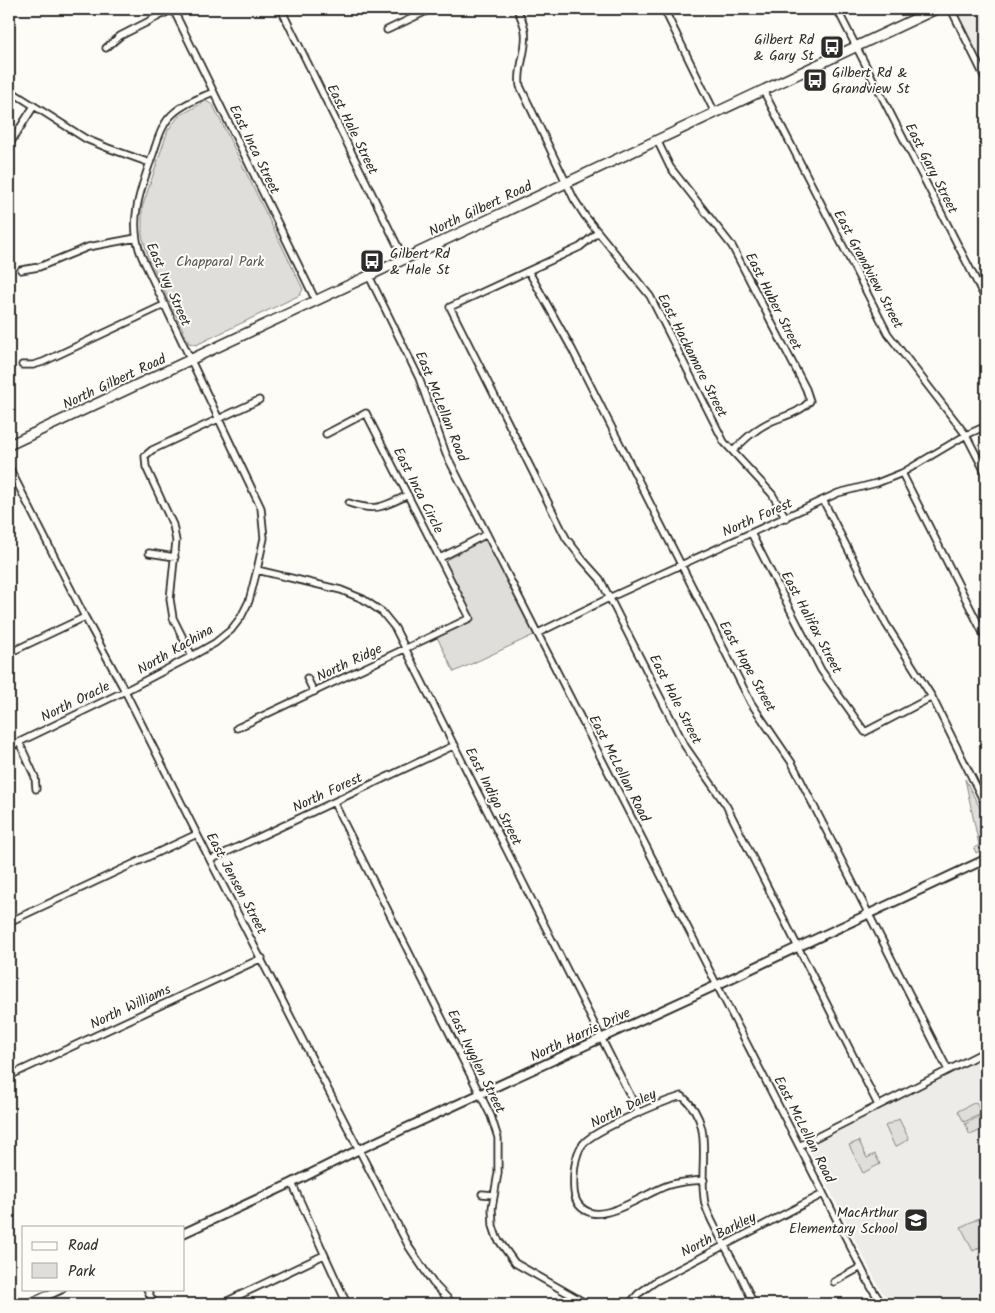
<svg xmlns="http://www.w3.org/2000/svg" width="995" height="1313" font-family="Kalam,sans-serif">
  <style>
    .built { fill: #edece8 }
    .green { fill: #dfdeda; stroke: #858482 }
    .lines { fill: none; stroke-linecap: round; stroke-linejoin: round }
    .minor-casing { stroke: #2b2b2b; stroke-width: 9 }
    .tertiary-casing { stroke: #2b2b2b; stroke-width: 11 }
    .primary-casing { stroke: #2b2b2b; stroke-width: 12 }
    .minor { stroke: #fdfcf7; stroke-width: 5.5 }
    .tertiary { stroke: #fdfcf7; stroke-width: 7 }
    .primary { stroke: #fdfcf7; stroke-width: 9 }
    .labels { text-anchor: middle; stroke-width: 4; stroke-linejoin: round; paint-order: stroke }
    .poi-label { font-size: 14px; fill: #2b2b2b; stroke: #fdfcf7; text-anchor: end }
    .street-label { font-size: 14px; fill: #2b2b2b; stroke: #fdfcf7 }
    .park-label { font-size: 14px; fill: #585857; stroke: #fdfcf7 }
  </style>
  <rect width="100%" height="100%" fill="#fdfcf7"/>
  <filter id="ink" filterUnits="userSpaceOnUse"><feTurbulence type="fractalNoise" baseFrequency=".02" numOctaves="2"/><feDisplacementMap in="SourceGraphic" scale="10" xChannelSelector="R" yChannelSelector="G"/><feConvolveMatrix kernelMatrix="1 2 1 2 8 2 1 2 1" color-interpolation-filters="sRGB"/></filter>
  <g filter="url(#ink)">
    <path class="built" d="M 959,9 L 986,9 L 986,50 L 978,54 L 958,13 Z
      M 986,1055 L 986,1304 L 890,1304 L 879,1287 L 811,1153 L 811,1149 L 814,1144 Z"/>
    <path class="green" d="M 206,101 L 213,105 L 303,289 L 300,295 L 196,345 L 189,343 L 148,256 L 142,235 L 142,208 L 168,130 L 179,116 Z
      M 487,534 L 538,633 L 454,672 L 436,635 L 470,618 L 440,558 Z
      M 965,779 L 986,820 L 986,848 L 976,853 L 974,848 L 979,845 Z
      M 976,1102 L 981,1114 L 964,1122 L 958,1111 Z
      M 982,1115 L 986,1123 L 986,1128 L 970,1135 L 965,1124 Z
      M 899,1119 L 909,1139 L 895,1147 L 885,1126 Z
      M 859,1141 L 867,1158 L 875,1154 L 880,1164 L 863,1173 L 849,1145 Z
      M 979,1218 L 986,1233 L 986,1244 L 973,1251 L 961,1227 Z"/>
    <g class="lines">
      <g class="minor-casing">
        <path id="minor" d="M 173,9 L 316,301
          M 281,9 L 404,259
          M 517,9 C 520,16 524,23 525,31 C 528,50 517,67 520,86 L 574,199 L 585,216 L 650,296 L 724,442 L 772,494 L 786,518
          M 664,9 L 715,113
          M 837,9 L 986,300
          M 951,9 L 986,80
          M 784,12 L 791,9
          M 387,30 L 431,9
          M 106,48 L 120,36 L 173,9
          M 9,90 L 86,139 L 108,148 L 150,163
          M 763,90 L 888,334 L 966,435 L 986,474
          M 657,140 L 670,167 L 732,246 L 806,389 L 810,401 C 799,414 782,416 768,423 C 754,430 743,441 733,451
          M 9,145 L 34,106
          M 598,232 L 580,247 L 450,307 L 566,538 L 583,560 L 600,579 L 685,746 L 726,805 L 878,1105
          M 21,270 L 39,267 L 88,247 L 136,238
          M 529,272 L 572,349 L 751,703 L 792,763 L 948,1070
          M 369,276 L 419,378 L 446,454 L 871,1287 L 882,1304
          M 22,365 L 33,365 L 43,362 L 164,305
          M 9,467 L 85,617 L 125,691 L 210,860 L 409,1247 L 433,1283 L 453,1304
          M 902,473 L 986,639
          M 823,500 L 886,624 L 932,697 L 986,806
          M 349,503 C 376,512 383,507 408,495
          M 751,533 L 821,670 L 865,732 L 932,697
          M 149,553 L 175,557
          M 440,558 L 487,534
          M 257,570 L 341,590 L 363,599 L 382,612 L 395,628 L 639,1113
          M 538,633 L 611,597 L 838,493 L 877,483 L 902,473 L 966,435 L 986,426
          M 9,653 L 85,617
          M 192,656 L 173,618 L 170,599 L 176,541 L 173,525 L 146,467 L 145,456 L 152,450 L 259,400
          M 307,678 L 314,692
          M 237,728 L 470,618 L 366,413 L 326,434
          M 19,742 L 35,777 L 36,789
          M 9,747 L 125,691 L 192,656 L 215,643 L 231,630 L 241,617 L 249,601 L 257,570 L 264,538 L 261,508 L 142,257 C 127,222 141,188 153,154 C 157,142 160,129 168,119 C 179,105 198,99 213,92
          M 334,803 L 491,1116 L 498,1138 L 498,1173 L 492,1208 L 493,1226 L 497,1238 L 515,1263 L 587,1304
          M 210,860 L 455,745
          M 9,922 L 197,834
          M 9,1076 L 262,958
          M 799,1146 L 986,1051
          M 704,1180 C 691,1181 679,1181 666,1186 C 647,1193 613,1217 592,1213 C 581,1210 575,1202 574,1191 C 573,1177 574,1155 583,1144 C 594,1130 664,1101 682,1096 C 717,1125 697,1166 705,1204 C 708,1215 714,1225 719,1235 C 731,1258 745,1280 753,1304
          M 292,1183 L 347,1304
          M 482,1194 L 494,1195
          M 834,1282 L 861,1267
          M 147,1289 L 154,1304
          M 221,1304 L 324,1255
          M 629,1304 L 638,1294 L 656,1281 L 823,1194"/>
      </g>
      <g class="tertiary-casing">
        <path id="tertiary" d="M 184,1233 L 292,1183 L 358,1150 L 717,985 L 986,859
          M 29,1304 L 61,1289"/>
      </g>
      <g class="primary-casing">
        <path id="primary" d="M 9,445 L 936,9"/>
      </g>
      <use href="#minor" class="minor"/>
      <use href="#tertiary" class="tertiary"/>
      <use href="#primary" class="primary"/>
    </g>
  </g>
  <defs>
    <g id="bus-square" transform="scale(1.25)"><rect x="-9" y="-9" width="18" height="18" rx="4" fill="#2b2b2b" stroke="#fdfcf7"/><path d="M-5-6H5V4H4V6H2V4H-2V6H-4V4H-5ZM-3.5-4V0h7V-4ZM-3.5 1.2v1.5H-2V1.2ZM2 1.2v1.5H3.5V1.2Z" fill="#fff"/></g>
    <g id="school-square" transform="scale(1.25)"><rect x="-9" y="-9" width="18" height="18" rx="4" fill="#2b2b2b" stroke="#fdfcf7"/><path d="M0-5L7-2L0 1L-7-2ZM-4 1L0 2.5L4 1V4Q0 6-4 4Z" fill="#fff"/></g>
  </defs>
  <g fill-rule="evenodd">
    <use href="#bus-square" x="832" y="47"/>
    <use href="#bus-square" x="815" y="80"/>
    <use href="#bus-square" x="372" y="261"/>
    <use href="#school-square" x="916" y="1220"/>
  </g>
  <g class="labels">
    <g class="poi-label">
      <text x="814" y="44">Gilbert Rd<tspan x="814" dy="16">&amp; Gary St</tspan></text>
      <text x="832" y="77" text-anchor="start">Gilbert Rd &amp;<tspan x="832" dy="16">Grandview St</tspan></text>
      <text x="390" y="258" text-anchor="start">Gilbert Rd<tspan x="390" dy="16">&amp; Hale St</tspan></text>
      <text x="898" y="1217">MacArthur<tspan x="898" dy="16">Elementary School</tspan></text>
    </g>
    <g class="street-label">
      <text transform="translate(353 129) rotate(64)" y="5">East Hale Street</text>
      <text transform="translate(255 149) rotate(64)" y="5">East Inca Street</text>
      <text transform="translate(932 168) rotate(63)" y="5">East Gary Street</text>
      <text transform="translate(480 208) rotate(-25)" y="5">North Gilbert Road</text>
      <text transform="translate(869 269) rotate(62)" y="5">East Grandview Street</text>
      <text transform="translate(169 284) rotate(66)" y="5">East Ivy Street</text>
      <text transform="translate(774 301) rotate(63)" y="5">East Huber Street</text>
      <text transform="translate(693 355) rotate(63)" y="5">East Hackamore Street</text>
      <text transform="translate(114 381) rotate(-25)" y="5">North Gilbert Road</text>
      <text transform="translate(442 406) rotate(68)" y="5">East McLellan Road</text>
      <text transform="translate(419 490) rotate(63)" y="5">East Inca Circle</text>
      <text transform="translate(757 517) rotate(-24)" y="5">North Forest</text>
      <text transform="translate(812 622) rotate(62)" y="5">East Halifax Street</text>
      <text transform="translate(175 649) rotate(-30)" y="5">North Kachina</text>
      <text transform="translate(349 662) rotate(-25)" y="5">North Ridge</text>
      <text transform="translate(748 666) rotate(61)" y="5">East Hope Street</text>
      <text transform="translate(676 699) rotate(63)" y="5">East Hale Street</text>
      <text transform="translate(75 701) rotate(-26)" y="5">North Oracle</text>
      <text transform="translate(620 768) rotate(63)" y="5">East McLellan Road</text>
      <text transform="translate(327 792) rotate(-25)" y="5">North Forest</text>
      <text transform="translate(494 796) rotate(63)" y="5">East Indigo Street</text>
      <text transform="translate(237 883) rotate(62)" y="5">East Jensen Street</text>
      <text transform="translate(130 1006) rotate(-25)" y="5">North Williams</text>
      <text transform="translate(580 1034) rotate(-25)" y="5">North Harris Drive</text>
      <text transform="translate(477 1061) rotate(64)" y="5">East Ivyglen Street</text>
      <text transform="translate(623 1108) rotate(-26)" y="5">North Daley</text>
      <text transform="translate(805 1129) rotate(63)" y="5">East McLellan Road</text>
      <text transform="translate(718 1234) rotate(-27)" y="5">North Barkley</text>
    </g>
    <g class="park-label">
      <text x="220" y="266">Chapparal Park</text>
    </g>
  </g>
  <rect width="995" height="1313" fill="none" stroke="#fdfcf7" stroke-width="30"/>
  <rect x="15" y="15" width="965" height="1283" fill="none" stroke="#2b2b2b" stroke-width="2" filter="url(#ink)"/>
  <rect x="22" y="1226" width="162" height="65" fill="#fdfcf7" stroke="#a9a8a5"/>
  <rect x="32" y="1242" width="25" height="8" fill="#fdfcf7" stroke="#a9a8a5"/>
  <text x="68" y="1250" font-size="15" fill="#2b2b2b">Road</text>
  <rect x="32" y="1263" width="25" height="15" fill="#dfdeda" stroke="#a9a8a5"/>
  <text x="68" y="1276" font-size="15" fill="#2b2b2b">Park</text>
</svg>
